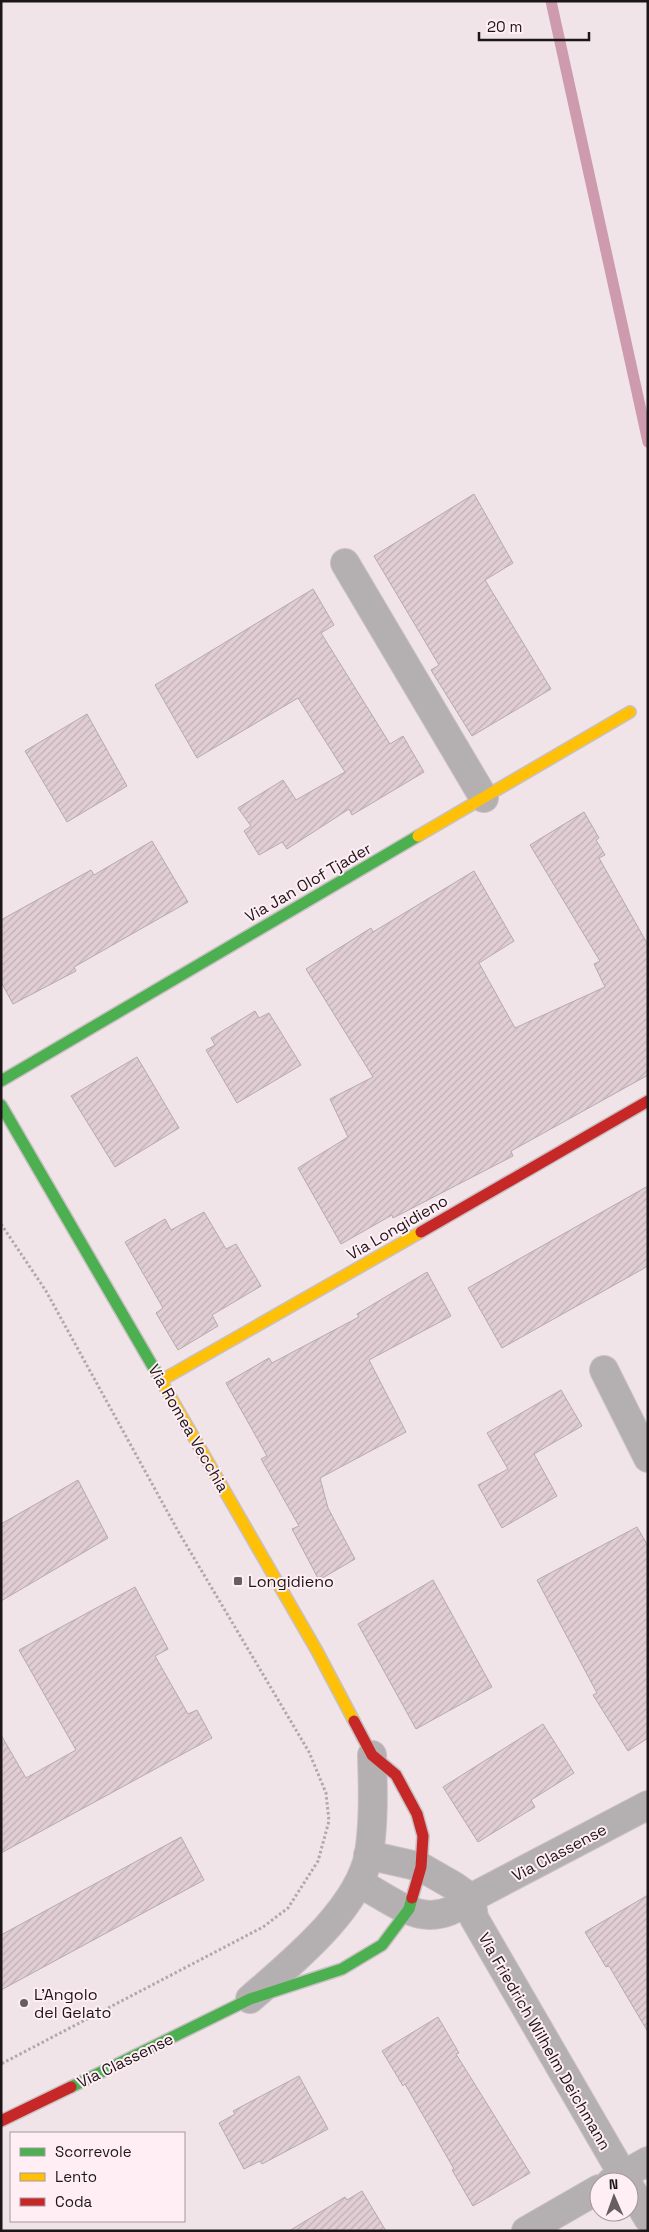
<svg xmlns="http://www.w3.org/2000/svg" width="649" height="2232" font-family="'Space Grotesk',sans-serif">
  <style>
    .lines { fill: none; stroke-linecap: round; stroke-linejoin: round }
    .stream { stroke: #ce9aae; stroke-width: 11 }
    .building { fill: url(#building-hatch); stroke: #b4abae }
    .street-casing { stroke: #c9c0c3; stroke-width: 30 }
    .fast-casing { stroke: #c9c0c3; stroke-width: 14 }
    .slow-casing { stroke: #c9c0c3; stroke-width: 14 }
    .jam-casing { stroke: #c9c0c3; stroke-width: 14 }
    .path { stroke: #afa9ac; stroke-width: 3; stroke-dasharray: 2.5 2.5; stroke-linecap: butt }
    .street { stroke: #b4afb1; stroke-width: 28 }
    .fast { stroke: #4caf50; stroke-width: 11 }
    .slow { stroke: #ffc107; stroke-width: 11 }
    .jam { stroke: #c62828; stroke-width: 11 }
    .poi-dot { fill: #675e61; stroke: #ffeef4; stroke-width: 2 }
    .labels { text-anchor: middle; stroke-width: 4; stroke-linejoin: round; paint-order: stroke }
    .street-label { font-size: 16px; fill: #1d1618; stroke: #ffeef4 }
    .poi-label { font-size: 16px; fill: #1d1618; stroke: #ffeef4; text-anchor: start }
  </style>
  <defs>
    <pattern id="building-hatch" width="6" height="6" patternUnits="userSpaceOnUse" patternTransform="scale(1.25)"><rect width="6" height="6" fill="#e1cdd4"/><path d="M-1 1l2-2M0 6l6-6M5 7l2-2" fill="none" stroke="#c1afb5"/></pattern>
  </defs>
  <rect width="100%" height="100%" fill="#f0e4e8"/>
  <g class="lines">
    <path class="stream" d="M 551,1 L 648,442"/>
  </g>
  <path class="building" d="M 474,494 L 513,563 L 485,580 L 551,689 L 472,736 L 431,670 L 439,665 L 374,556 Z
    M 313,589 L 334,625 L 321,633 L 390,744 L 403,736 L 424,772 L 352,815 L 349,809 L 287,849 L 282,842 L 259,855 L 244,831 L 251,826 L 238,808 L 283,780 L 296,800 L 345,772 L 298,698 L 197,758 L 155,685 Z
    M 87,714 L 127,786 L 67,822 L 25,751 Z
    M 584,812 L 599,838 L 596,840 L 605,855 L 599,858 L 648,945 L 648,1075 L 511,1151 L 513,1156 L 393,1218 L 392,1215 L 341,1244 L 298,1168 L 348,1137 L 330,1099 L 373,1077 L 306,969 L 371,928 L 373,932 L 474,871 L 514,941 L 479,963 L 515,1028 L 605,987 L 594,964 L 600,961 L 530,845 Z
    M 152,841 L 188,902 L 74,967 L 76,971 L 13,1004 L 1,982 L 1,920 L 91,870 L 94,875 Z
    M 255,1011 L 259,1018 L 269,1013 L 301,1065 L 237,1103 L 206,1050 L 215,1045 L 211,1038 Z
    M 137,1057 L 179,1128 L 115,1167 L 71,1096 Z
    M 648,1186 L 648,1266 L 502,1348 L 468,1288 Z
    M 204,1212 L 226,1249 L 236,1244 L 261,1286 L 212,1315 L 218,1326 L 178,1350 L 156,1313 L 163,1308 L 125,1242 L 165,1219 L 171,1230 Z
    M 427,1272 L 451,1316 L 369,1360 L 406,1432 L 320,1478 L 328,1508 L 355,1559 L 319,1580 L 292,1529 L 299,1526 L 261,1459 L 267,1456 L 226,1383 L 269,1358 L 272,1363 L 359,1317 L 357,1314 Z
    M 561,1390 L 582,1426 L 534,1454 L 557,1496 L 502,1528 L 478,1485 L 508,1469 L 487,1433 Z
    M 78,1480 L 108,1538 L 1,1601 L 1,1524 Z
    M 637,1527 L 648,1546 L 648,1738 L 628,1751 L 593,1695 L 597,1693 L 537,1580 Z
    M 433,1580 L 492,1687 L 416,1729 L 358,1624 Z
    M 135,1587 L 168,1649 L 155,1656 L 188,1714 L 197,1710 L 212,1738 L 1,1853 L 1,1735 L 26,1778 L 76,1750 L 19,1650 Z
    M 543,1724 L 574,1773 L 531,1800 L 535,1807 L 478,1842 L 443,1787 Z
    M 181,1837 L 204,1880 L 1,1990 L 1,1935 Z
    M 648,1895 L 648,2032 L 609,1966 L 606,1967 L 585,1932 Z
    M 438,2017 L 459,2053 L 456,2054 L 530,2173 L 473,2206 L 452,2170 L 454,2169 L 405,2084 L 403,2086 L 382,2051 Z
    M 299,2076 L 328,2129 L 262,2164 L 260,2161 L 244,2169 L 219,2123 L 235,2114 L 233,2111 Z
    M 362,2191 L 386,2231 L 289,2231 L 345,2197 L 347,2200 Z"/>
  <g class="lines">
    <g class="street-casing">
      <path id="street" d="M 345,563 L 484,798
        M 604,1370 L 648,1458
        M 368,1855 L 421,1867 L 454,1886 L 471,1898
        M 359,1883 C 401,1905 427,1934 471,1898 L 648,1805
        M 471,1898 L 474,1918 L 627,2182
        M 250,1999 C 291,1963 358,1910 369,1854 C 374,1821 373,1788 372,1755
        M 611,2182 L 648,2161
        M 629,2186 L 648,2218
        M 526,2231 L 599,2189"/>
    </g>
    <g class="fast-casing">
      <path id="fast" d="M 1,1081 L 418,836
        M 1,1105 L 159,1377
        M 71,2087 L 250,1999 L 342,1969 L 382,1945 L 409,1909 L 412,1898"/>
    </g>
    <g class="slow-casing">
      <path id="slow" d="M 418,836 L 630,712
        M 159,1377 L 317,1651 L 354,1721
        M 162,1380 L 421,1232"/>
    </g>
    <g class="jam-casing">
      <path id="jam" d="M 421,1232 L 648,1101
        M 354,1721 L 372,1755 L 396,1775 L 417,1814 L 423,1836 L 421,1867 L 412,1898
        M 1,2121 L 71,2087"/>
    </g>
    <path class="path" d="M 1,1224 L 46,1291 L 178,1531 L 309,1752 L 326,1793 L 329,1821 L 318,1861 L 288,1908 L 263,1927 L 1,2064"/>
    <use href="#street" class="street"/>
    <use href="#fast" class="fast"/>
    <use href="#slow" class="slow"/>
    <use href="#jam" class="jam"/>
  </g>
  <g class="poi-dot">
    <rect x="233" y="1576" width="10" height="10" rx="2.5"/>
    <circle cx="24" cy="2003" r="5"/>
  </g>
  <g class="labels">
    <g class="street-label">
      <text transform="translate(308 882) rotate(-30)" y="6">Via Jan Olof Tjader</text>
      <text transform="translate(397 1227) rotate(-30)" y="6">Via Longidieno</text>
      <text transform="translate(189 1428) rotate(60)" y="6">Via Romea Vecchia</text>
      <text transform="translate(559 1852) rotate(-28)" y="6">Via Classense</text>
      <text transform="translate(545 2041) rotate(60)" y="6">Via Friedrich Wilhelm Deichmann</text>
      <text transform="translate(125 2060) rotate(-26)" y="6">Via Classense</text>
    </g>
    <g class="poi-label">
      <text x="248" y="1587">Longidieno</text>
      <text x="34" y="2000">L'Angolo<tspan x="34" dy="18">del Gelato</tspan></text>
    </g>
  </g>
  <rect width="649" height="2232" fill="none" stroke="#1d1618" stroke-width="5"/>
  <rect x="10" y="2132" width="175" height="90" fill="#ffeef4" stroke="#a5989c"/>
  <rect x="20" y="2148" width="25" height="8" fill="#4caf50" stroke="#a5989c"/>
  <text x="55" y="2157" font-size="15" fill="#1d1618">Scorrevole</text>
  <rect x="20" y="2173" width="25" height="8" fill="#ffc107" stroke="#a5989c"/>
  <text x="55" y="2182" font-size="15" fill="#1d1618">Lento</text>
  <rect x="20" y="2198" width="25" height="8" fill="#c62828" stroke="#a5989c"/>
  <text x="55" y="2207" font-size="15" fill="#1d1618">Coda</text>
  <g transform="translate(614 2197) rotate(358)"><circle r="24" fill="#ffeef4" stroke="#a5989c"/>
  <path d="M0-4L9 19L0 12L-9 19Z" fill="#675e61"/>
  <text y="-8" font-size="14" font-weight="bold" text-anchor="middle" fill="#1d1618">N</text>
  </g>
  <path d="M479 32v8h110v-8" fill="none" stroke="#1d1618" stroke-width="2.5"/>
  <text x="487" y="32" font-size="15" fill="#1d1618" stroke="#ffeef4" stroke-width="4" paint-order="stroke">20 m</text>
</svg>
